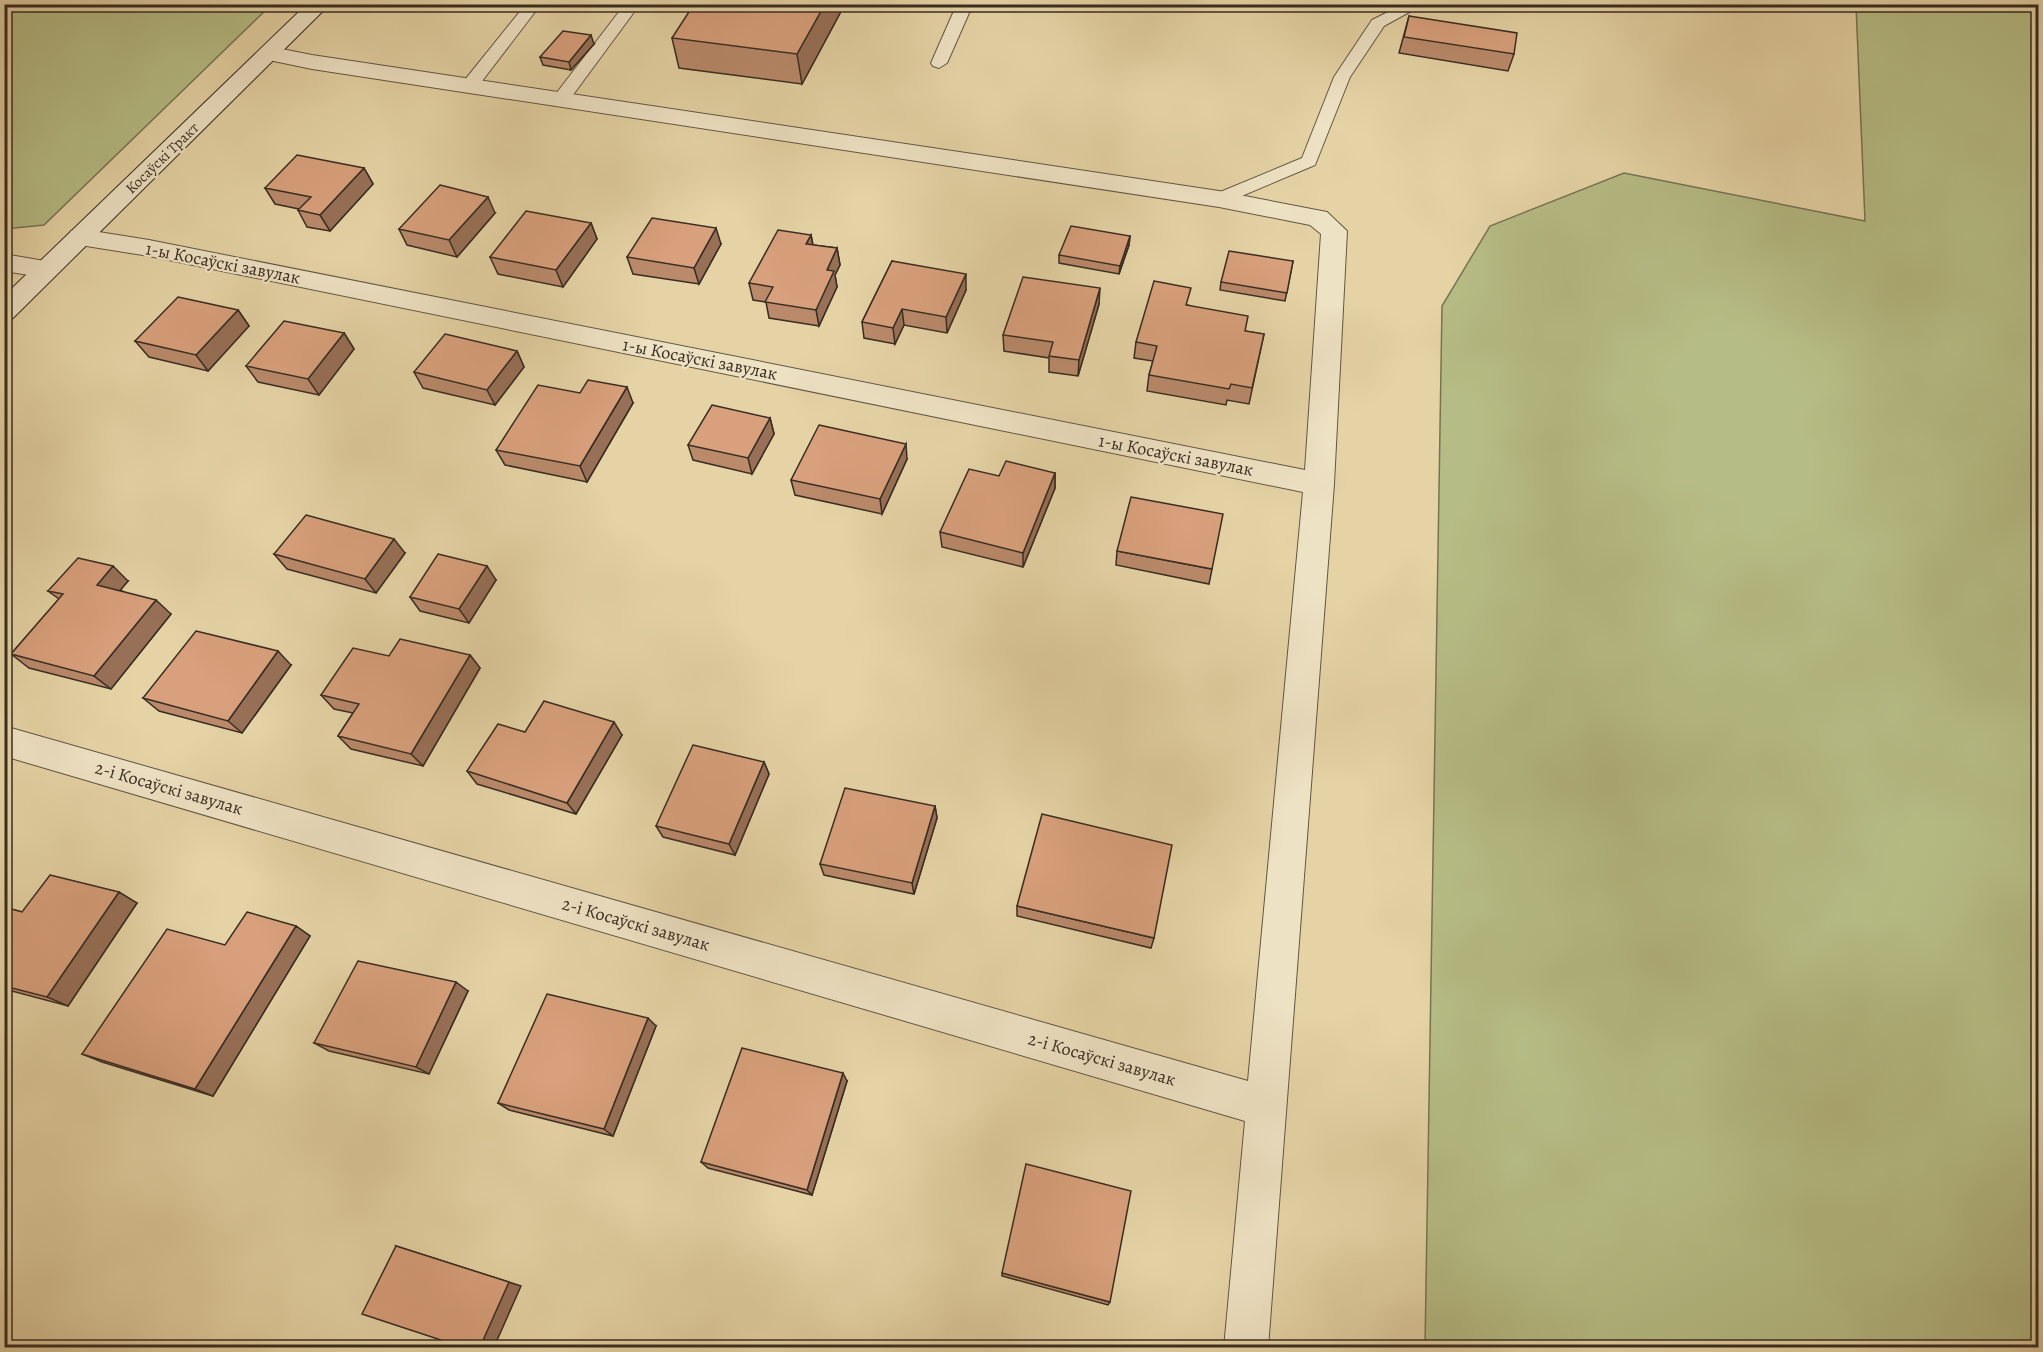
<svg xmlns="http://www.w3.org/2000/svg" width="2043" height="1352" font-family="Alegreya,serif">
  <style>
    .green { fill: #b6bc85; stroke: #777454; stroke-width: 1.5 }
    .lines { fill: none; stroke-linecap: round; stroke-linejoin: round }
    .lane-casing { stroke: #635643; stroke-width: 2 }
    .street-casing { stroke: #635643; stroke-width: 2 }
    .secondary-casing { stroke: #382d22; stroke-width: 2 }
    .lane { fill: #eee2c4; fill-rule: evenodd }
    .street { fill: #eee2c4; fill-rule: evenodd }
    .secondary { fill: #eee2c4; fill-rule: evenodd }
    .wall { fill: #ba8a6b; stroke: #382d22; stroke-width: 1.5 }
    .shaded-wall { fill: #977057; stroke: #382d22; stroke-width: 1.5 }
    .building { fill: #d8a07c; stroke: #382d22; stroke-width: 1.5 }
    .labels { text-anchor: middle; stroke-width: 4.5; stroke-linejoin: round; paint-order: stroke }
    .far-street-label { font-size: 15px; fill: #382d22; stroke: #eee2c4 }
    .street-label { font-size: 18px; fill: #382d22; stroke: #eee2c4 }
  </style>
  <rect width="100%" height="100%" fill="#e5d3a5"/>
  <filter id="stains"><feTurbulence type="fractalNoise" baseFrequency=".00333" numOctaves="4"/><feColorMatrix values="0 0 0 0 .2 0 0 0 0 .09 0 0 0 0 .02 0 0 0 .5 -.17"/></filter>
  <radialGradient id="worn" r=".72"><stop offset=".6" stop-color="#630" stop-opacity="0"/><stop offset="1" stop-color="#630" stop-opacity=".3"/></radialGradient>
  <path class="green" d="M 5,4 L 271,4 L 271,5 L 44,225 L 5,229 Z
    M 1856,5 L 2038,5 L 2038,1347 L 1425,1347 L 1442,306 L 1490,226 L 1624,173 L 1865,221 Z"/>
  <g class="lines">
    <g class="lane-casing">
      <path id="lane" d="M 526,4 L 541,4 L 476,89 L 464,89 L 462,85 L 464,81 Z
        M 625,4 L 640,4 L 567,103 L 555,103 L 553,99 L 555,95 Z
        M 957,4 L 973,4 L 947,63 L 939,68 L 933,66 L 931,63 Z
        M 1404,4 L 1424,4 L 1384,26 L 1350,77 L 1315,165 L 1225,203 L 1213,203 L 1210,199 L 1213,195 L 1302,158 L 1334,77 L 1372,20 Z"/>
    </g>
    <g class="street-casing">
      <path id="street" d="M 272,47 L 312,55 L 1219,191 L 1327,212 L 1347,231 L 1334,484 L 1268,1348 L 1224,1348 L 1245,1121 L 4,756 L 4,726 L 1248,1081 L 1303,492 L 149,256 L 80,245 L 71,243 L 67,237 L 71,231 L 80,229 L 149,240 L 1305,470 L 1321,234 L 1310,225 L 1219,207 L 312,69 L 264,59 L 261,54 L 264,49 Z
        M 4,254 L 56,263 L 60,269 L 56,275 L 47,278 L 4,271 Z"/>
    </g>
    <g class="secondary-casing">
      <path id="secondary" d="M 307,4 L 330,4 L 13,318 L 4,321 L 4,296 Z"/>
    </g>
    <use href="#lane" class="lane"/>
    <use href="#street" class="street"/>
    <use href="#secondary" class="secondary"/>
  </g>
  <path class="wall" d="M 845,4 L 802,84 L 679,68 L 672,38 Z
    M 1409,16 L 1514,54 L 1508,71 L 1399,53 Z
    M 594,44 L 571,70 L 543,65 L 540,57 Z
    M 364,168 L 373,184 L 330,231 L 307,227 L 298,210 L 299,209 L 275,204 L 265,188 Z
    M 495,213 L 457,257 L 407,245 L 399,229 Z
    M 591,223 L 597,239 L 563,287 L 498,274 L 490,257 Z
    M 811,235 L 813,245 L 837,248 L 840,265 L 835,275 L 837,287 L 819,326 L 769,318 L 766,302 L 753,300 L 749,283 Z
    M 1130,236 L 1129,245 L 1119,274 L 1059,263 L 1059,255 Z
    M 721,244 L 699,284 L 633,274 L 627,257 Z
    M 892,261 L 966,290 L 947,333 L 904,325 L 895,344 L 864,338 L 862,322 Z
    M 1293,261 L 1285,301 L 1220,290 L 1221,282 Z
    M 1099,304 L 1078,376 L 1049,372 L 1049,358 L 1004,351 L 1003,335 Z
    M 1188,305 L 1245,331 L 1264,334 L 1249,404 L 1227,400 L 1226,405 L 1147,391 L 1149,375 L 1153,361 L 1134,358 L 1136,342 Z
    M 238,310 L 249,326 L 208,371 L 149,357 L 135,341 Z
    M 344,333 L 354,349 L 319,395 L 258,382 L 246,366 Z
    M 517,351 L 524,367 L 495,405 L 423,388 L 414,372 Z
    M 633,403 L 587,482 L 505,465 L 496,450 Z
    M 770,418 L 774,434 L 752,474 L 693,460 L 688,445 Z
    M 907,459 L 882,514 L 795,495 L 791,480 Z
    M 1055,473 L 1055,488 L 1023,567 L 942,547 L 940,532 L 999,476 Z
    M 1117,551 L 1212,569 L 1209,584 L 1116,565 Z
    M 405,553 L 376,593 L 287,569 L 274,554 Z
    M 496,580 L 469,623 L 420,611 L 410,597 Z
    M 128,581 L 120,590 L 171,614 L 111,689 L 29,668 L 11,654 L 59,599 L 48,591 Z
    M 470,655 L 480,668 L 423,766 L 351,749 L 338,736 L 353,713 L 334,709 L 321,695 L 389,656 Z
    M 291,665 L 242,733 L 159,711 L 143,698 Z
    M 525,732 L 622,735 L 576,814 L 477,784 L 467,771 Z
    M 764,762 L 769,774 L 735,855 L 663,837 L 656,826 Z
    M 935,806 L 937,818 L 914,894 L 824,875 L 820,864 Z
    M 137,903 L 68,1006 L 4,989 L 4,907 L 22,912 Z
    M 1017,906 L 1154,938 L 1151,948 L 1017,916 Z
    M 296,926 L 310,936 L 213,1096 L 102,1062 L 82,1054 L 225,945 Z
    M 468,991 L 429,1074 L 329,1051 L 314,1043 Z
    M 656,1026 L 613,1136 L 509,1110 L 498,1103 Z
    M 847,1081 L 812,1195 L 708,1168 L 701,1162 Z
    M 1002,1273 L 1110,1302 L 1108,1305 L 1002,1276 Z"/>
  <path class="shaded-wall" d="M 825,4 L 845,4 L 802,84 L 797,54 Z
    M 591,35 L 594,44 L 571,70 L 569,62 Z
    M 364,168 L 373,184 L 330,231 L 320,215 Z
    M 488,197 L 495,213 L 457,257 L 449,240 Z
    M 591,223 L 597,239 L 563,287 L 556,270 Z
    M 716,228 L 721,244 L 699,284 L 694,268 Z
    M 811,235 L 814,251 L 806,244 Z
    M 1130,236 L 1129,245 L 1119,274 L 1120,266 Z
    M 837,248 L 840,265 L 835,275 L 837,287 L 819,326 L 816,310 L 827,270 Z
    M 966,274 L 966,290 L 947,333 L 946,317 Z
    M 1100,288 L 1099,304 L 1078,376 L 1079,360 Z
    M 902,309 L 904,325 L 895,344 L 893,328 Z
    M 238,310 L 249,326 L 208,371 L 196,355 Z
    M 344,333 L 354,349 L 319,395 L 308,379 Z
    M 517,351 L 524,367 L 495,405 L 487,390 Z
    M 627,387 L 633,403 L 587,482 L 580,466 Z
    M 770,418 L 774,434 L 752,474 L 748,458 Z
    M 906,444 L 907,459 L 882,514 L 880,499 Z
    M 1055,473 L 1055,488 L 1023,567 L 1023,553 Z
    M 394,539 L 405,553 L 376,593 L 365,579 Z
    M 113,566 L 128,581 L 113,599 L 97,585 Z
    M 487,566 L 496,580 L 469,623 L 459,609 Z
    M 156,600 L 171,614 L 111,689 L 94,676 Z
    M 278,651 L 291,665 L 242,733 L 228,721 Z
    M 470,655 L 480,668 L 423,766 L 411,754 Z
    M 614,722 L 622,735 L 576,814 L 567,803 Z
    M 764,762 L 769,774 L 735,855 L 729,844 Z
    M 935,806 L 937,818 L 914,894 L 912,883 Z
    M 119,892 L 137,903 L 68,1006 L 47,997 Z
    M 296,926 L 310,936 L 213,1096 L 195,1089 Z
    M 456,982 L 468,991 L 429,1074 L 416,1067 Z
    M 648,1018 L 656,1026 L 613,1136 L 604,1129 Z
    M 843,1073 L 847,1081 L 812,1195 L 807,1190 Z
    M 396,1246 L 521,1286 L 494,1347 L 480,1347 Z"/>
  <path class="building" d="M 694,4 L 825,4 L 797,54 L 672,38 Z
    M 1409,16 L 1517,33 L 1514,54 L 1404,37 Z
    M 563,31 L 591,35 L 569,62 L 540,57 Z
    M 297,155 L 364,168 L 320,215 L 298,210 L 311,197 L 265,188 Z
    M 440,185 L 488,197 L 449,240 L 399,229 Z
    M 526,211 L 591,223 L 556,270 L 490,257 Z
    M 652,218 L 716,228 L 694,268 L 627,257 Z
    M 1071,226 L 1130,236 L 1120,266 L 1059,255 Z
    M 778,230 L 811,235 L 806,244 L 837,248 L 827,270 L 834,271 L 816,310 L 765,302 L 773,287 L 749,283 Z
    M 1229,251 L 1293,261 L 1287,293 L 1221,282 Z
    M 892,261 L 966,274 L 946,317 L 902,309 L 893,328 L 862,322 Z
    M 1023,277 L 1100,288 L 1079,360 L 1049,356 L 1053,342 L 1003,335 Z
    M 1154,281 L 1191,288 L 1186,305 L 1248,316 L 1245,331 L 1264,334 L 1252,388 L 1231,384 L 1229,389 L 1149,375 L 1157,346 L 1136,342 Z
    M 178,297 L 238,310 L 196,355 L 135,341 Z
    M 284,321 L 344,333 L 308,379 L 246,366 Z
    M 445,334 L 517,351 L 487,390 L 414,372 Z
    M 588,380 L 627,387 L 580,466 L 496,450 L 538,385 L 580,393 Z
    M 712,405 L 770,418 L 748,458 L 688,445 Z
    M 819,425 L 906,444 L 880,499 L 791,480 Z
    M 1006,461 L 1055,473 L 1023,553 L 940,532 L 969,469 L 999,476 Z
    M 1131,497 L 1223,514 L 1212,569 L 1117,551 Z
    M 306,515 L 394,539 L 365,579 L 274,554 Z
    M 438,554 L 487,566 L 459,609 L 410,597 Z
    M 78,558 L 113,566 L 97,585 L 156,600 L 94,676 L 11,654 L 63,594 L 48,591 Z
    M 196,631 L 278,651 L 228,721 L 143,698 Z
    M 400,639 L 470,655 L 411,754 L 338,736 L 359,704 L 321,695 L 353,648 L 389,656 Z
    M 544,701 L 614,722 L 567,803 L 467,771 L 498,724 L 525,732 Z
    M 693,745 L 764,762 L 729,844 L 656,826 Z
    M 845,788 L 935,806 L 912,883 L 820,864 Z
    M 1042,814 L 1172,845 L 1154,938 L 1017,906 Z
    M 50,875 L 119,892 L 47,997 L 4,986 L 4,907 L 22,912 Z
    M 247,912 L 296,926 L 195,1089 L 82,1054 L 167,929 L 225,945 Z
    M 358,961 L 456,982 L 416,1067 L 314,1043 Z
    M 547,994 L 648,1018 L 604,1129 L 498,1103 Z
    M 742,1048 L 843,1073 L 807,1190 L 701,1162 Z
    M 1026,1164 L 1131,1191 L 1110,1302 L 1002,1273 Z
    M 396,1246 L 509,1282 L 480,1347 L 462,1347 L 362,1314 Z
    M 352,1345 L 362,1347 L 350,1347 Z"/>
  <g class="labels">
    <g class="far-street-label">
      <text transform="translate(162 158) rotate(-44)" y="5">Косаўскі Тракт</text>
    </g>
    <g class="street-label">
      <text transform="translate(223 263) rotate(11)" y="6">1-ы Косаўскі завулак</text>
      <text transform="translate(700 359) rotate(11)" y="6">1-ы Косаўскі завулак</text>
      <text transform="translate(1176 455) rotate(11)" y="6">1-ы Косаўскі завулак</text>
      <text transform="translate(169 788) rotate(16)" y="6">2-і Косаўскі завулак</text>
      <text transform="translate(636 924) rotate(16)" y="6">2-і Косаўскі завулак</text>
      <text transform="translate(1102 1059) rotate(16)" y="6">2-і Косаўскі завулак</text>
    </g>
  </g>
  <rect width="2043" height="1352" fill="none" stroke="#e5d3a5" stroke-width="24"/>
  <rect x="6" y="6" width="2031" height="1340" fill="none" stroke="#382d22" stroke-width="3"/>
  <rect x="12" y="12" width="2019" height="1328" fill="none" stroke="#382d22" stroke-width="1.5"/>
  <rect width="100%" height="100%" filter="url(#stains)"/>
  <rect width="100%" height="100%" fill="url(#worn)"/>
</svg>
